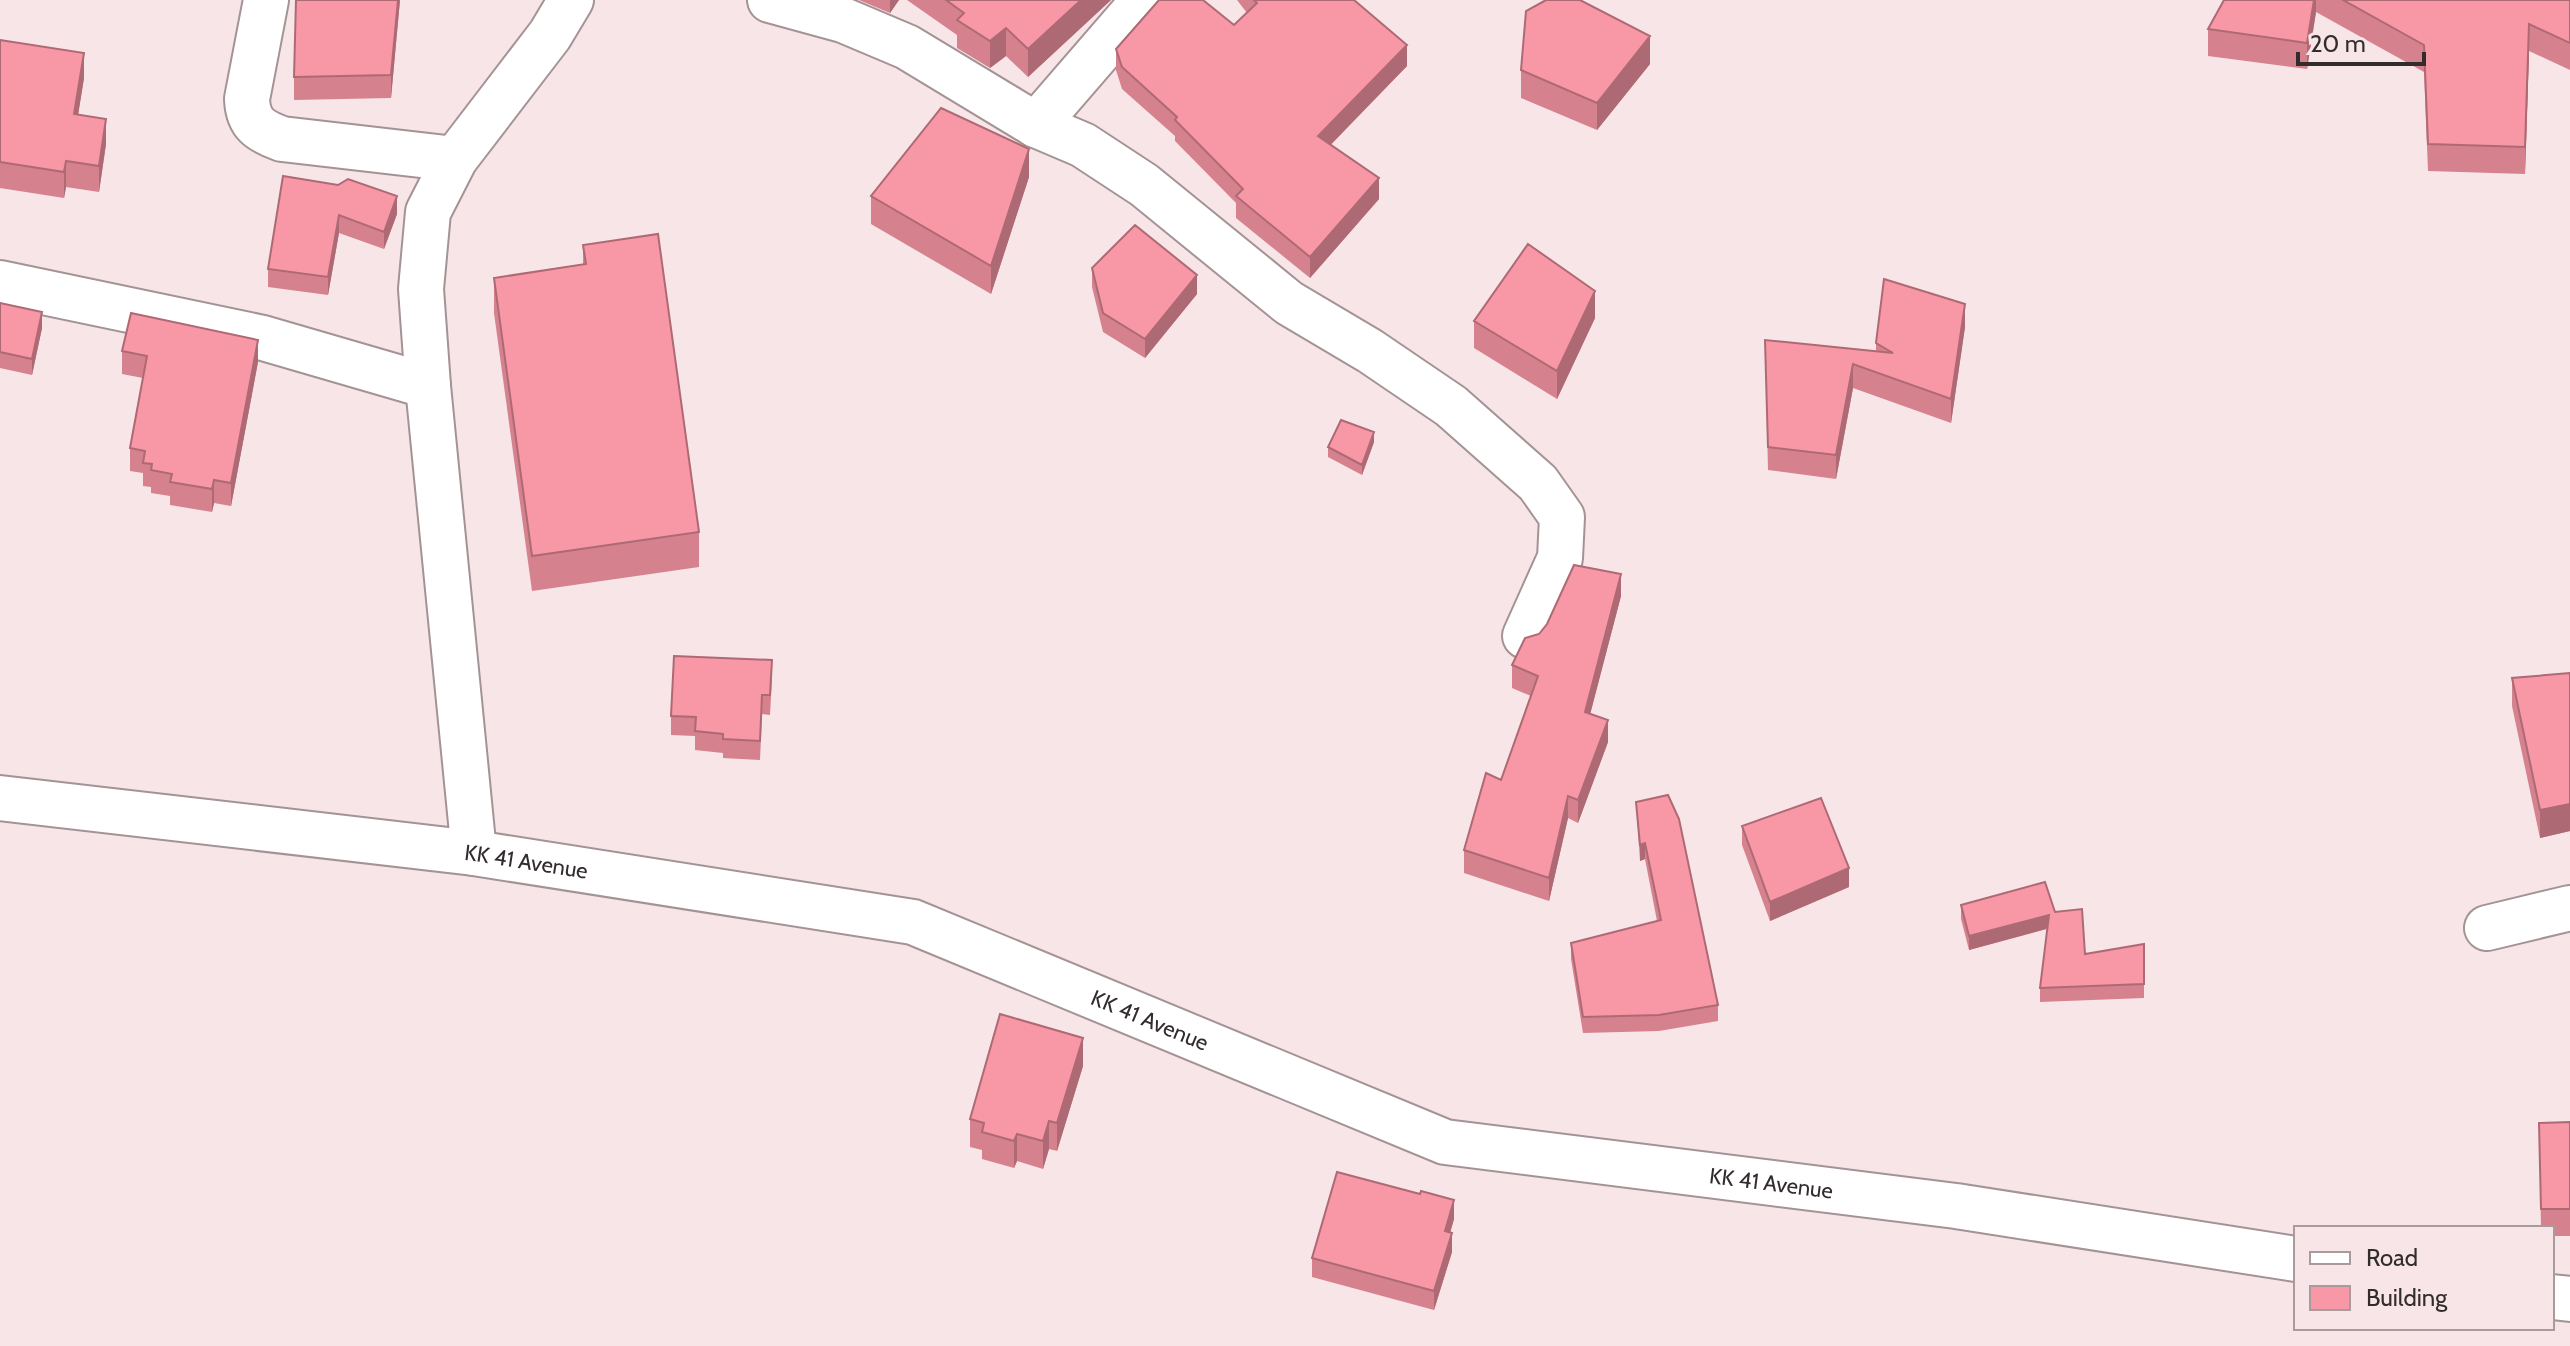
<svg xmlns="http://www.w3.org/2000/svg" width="2570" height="1346" font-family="Cabin,sans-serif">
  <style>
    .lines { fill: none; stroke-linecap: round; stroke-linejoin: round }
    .minor-casing { stroke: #a49395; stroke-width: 48 }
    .minor { stroke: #fff; stroke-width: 44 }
    .wall { fill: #d5828e }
    .shaded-wall { fill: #ae6a74 }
    .building { fill: #f897a5; stroke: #ae6a74; stroke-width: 2 }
    .labels { text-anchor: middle; stroke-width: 8; stroke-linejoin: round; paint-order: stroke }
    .street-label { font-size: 22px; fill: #332c2d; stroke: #f8e5e7 }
  </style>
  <rect width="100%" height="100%" fill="#f8e5e7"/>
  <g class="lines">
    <g class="minor-casing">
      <g id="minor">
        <path d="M 266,0 L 247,99 C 248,124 260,131 282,139 L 455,159"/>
        <path d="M 770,0 L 843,20 L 907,47 L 1036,125 L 1083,145 L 1144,185 L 1289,303 L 1370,351 L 1451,406 L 1538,483 L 1562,517 L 1560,558 L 1525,636"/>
        <path d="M 1036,125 L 1144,0"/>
        <path d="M 0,283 L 263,338 L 428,386"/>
        <path id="s1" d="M 0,798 L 474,853 L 913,922 L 1445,1142 L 1956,1206 L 2296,1259"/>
        <path d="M 474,853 L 428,386 L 421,289 L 428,212 L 455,159 L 550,35 L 571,0"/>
        <path d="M 2487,928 L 2570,908"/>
        <path d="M 2552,1297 L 2570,1299"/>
      </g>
    </g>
    <use href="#minor" class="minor"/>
  </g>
  <path class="wall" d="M 400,0 L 391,98 L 294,100 L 294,77 Z
    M 859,0 L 899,0 L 890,13 Z
    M 907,0 L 1111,0 L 1028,77 L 1006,56 L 990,68 L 957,48 L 957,35 Z
    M 1237,0 L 1354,0 L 1407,66 L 1330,145 L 1379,199 L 1310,278 L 1236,218 L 1236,203 L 1175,141 L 1175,136 L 1122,89 L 1116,70 L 1116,49 L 1234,25 L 1247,13 Z
    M 2224,0 L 2570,0 L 2570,70 L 2529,51 L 2525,174 L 2428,171 L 2424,72 L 2316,12 L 2307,69 L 2208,56 L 2208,29 Z
    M 0,40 L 84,78 L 78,115 L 106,144 L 99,192 L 66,187 L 64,198 L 0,188 Z
    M 1650,64 L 1597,130 L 1521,98 L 1521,70 Z
    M 283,176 L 397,214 L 384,249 L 339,233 L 328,295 L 268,287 L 268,269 Z
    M 1029,177 L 991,294 L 871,224 L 871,196 Z
    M 583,245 L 699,532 L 699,567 L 532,591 L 494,313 L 494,278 L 583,264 Z
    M 1092,268 L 1197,294 L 1145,358 L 1103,332 L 1092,287 Z
    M 0,303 L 42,328 L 32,375 L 0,368 Z
    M 1595,318 L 1557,399 L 1474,348 L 1474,321 Z
    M 1965,327 L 1951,423 L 1853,388 L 1836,479 L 1768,470 L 1765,340 L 1876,351 L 1876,343 Z
    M 122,351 L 258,362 L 231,506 L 214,503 L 212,512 L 170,505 L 170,496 L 151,493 L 151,487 L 143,486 L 143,473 L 130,471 L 130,448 L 143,378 L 122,374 Z
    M 1374,442 L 1362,475 L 1328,457 L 1328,447 Z
    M 1621,596 L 1590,714 L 1608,742 L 1578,823 L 1568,818 L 1549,901 L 1464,873 L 1464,850 L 1501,780 L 1531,696 L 1512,688 L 1512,665 L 1539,634 Z
    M 2570,673 L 2570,831 L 2540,838 L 2512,706 L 2512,678 Z
    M 772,679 L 770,715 L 762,714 L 760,760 L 723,758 L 723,753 L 695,750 L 695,736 L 671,735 L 671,716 Z
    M 1636,802 L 1718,1005 L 1718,1021 L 1659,1031 L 1583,1033 L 1571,959 L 1571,943 L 1657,921 L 1645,859 L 1640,861 Z
    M 1742,826 L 1849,887 L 1770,921 L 1742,845 Z
    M 1961,905 L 2055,912 L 2085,954 L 2144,944 L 2144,998 L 2040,1002 L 2040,988 L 2047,929 L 1969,950 L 1961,919 Z
    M 1083,1066 L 1057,1151 L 1049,1149 L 1043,1169 L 1017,1161 L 1014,1168 L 982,1159 L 982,1150 L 970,1147 L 970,1119 Z
    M 2570,1122 L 2570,1236 L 2552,1236 L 2552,1228 L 2541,1228 L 2539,1123 Z
    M 1454,1219 L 1450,1233 L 1452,1252 L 1434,1310 L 1312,1277 L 1312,1258 Z"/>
  <path class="shaded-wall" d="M 398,0 L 400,0 L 391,98 L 391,75 Z
    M 890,0 L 899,0 L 890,13 Z
    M 1081,0 L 1111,0 L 1028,77 L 1028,49 Z
    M 2314,0 L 2316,0 L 2316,12 L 2307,69 L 2307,43 Z
    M 2529,24 L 2529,51 L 2525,174 L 2525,147 Z
    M 1006,28 L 1006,56 L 990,68 L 990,41 Z
    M 1650,36 L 1650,64 L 1597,130 L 1597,103 Z
    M 1407,45 L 1407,66 L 1318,158 L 1318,136 Z
    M 84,53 L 84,78 L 74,140 L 74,114 Z
    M 106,119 L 106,144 L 99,192 L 99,166 Z
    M 1029,149 L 1029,177 L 991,294 L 991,266 Z
    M 66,161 L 66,187 L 64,198 L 64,172 Z
    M 1379,178 L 1379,199 L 1310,278 L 1310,257 Z
    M 397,196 L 397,214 L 384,249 L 384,232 Z
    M 339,215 L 339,233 L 328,295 L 328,277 Z
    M 1197,275 L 1197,294 L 1145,358 L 1145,339 Z
    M 1595,291 L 1595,318 L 1557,399 L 1557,371 Z
    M 1965,304 L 1965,327 L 1951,423 L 1951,399 Z
    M 42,312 L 42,328 L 32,375 L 32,359 Z
    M 258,340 L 258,362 L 231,506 L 231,483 Z
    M 1853,364 L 1853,388 L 1836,479 L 1836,455 Z
    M 1374,432 L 1374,442 L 1362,475 L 1362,465 Z
    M 214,480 L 214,503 L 212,512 L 212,489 Z
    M 1621,574 L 1621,596 L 1585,734 L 1585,712 Z
    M 1608,720 L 1608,742 L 1578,823 L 1578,800 Z
    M 1568,796 L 1568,818 L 1549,901 L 1549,878 Z
    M 2570,804 L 2570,831 L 2540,838 L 2540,810 Z
    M 1645,843 L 1645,859 L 1640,861 L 1640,845 Z
    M 1849,868 L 1849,887 L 1770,921 L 1770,902 Z
    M 2049,915 L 2049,928 L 1969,950 L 1969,936 Z
    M 1083,1038 L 1083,1066 L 1057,1151 L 1057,1123 Z
    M 1049,1121 L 1049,1149 L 1043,1169 L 1043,1141 Z
    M 1017,1134 L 1017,1161 L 1014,1168 L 1014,1141 Z
    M 1454,1200 L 1454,1219 L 1445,1250 L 1445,1231 Z
    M 1452,1233 L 1452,1252 L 1434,1310 L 1434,1291 Z"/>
  <path class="building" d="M 296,0 L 398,0 L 391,75 L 294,77 Z
    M 946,0 L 1081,0 L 1028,49 L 1006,28 L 990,41 L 957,20 L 964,13 Z
    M 1159,0 L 1203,0 L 1234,25 L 1257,3 L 1254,0 L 1354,0 L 1407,45 L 1318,136 L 1379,178 L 1310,257 L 1236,196 L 1243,189 L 1175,120 L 1177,117 L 1122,67 L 1116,49 Z
    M 1546,0 L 1580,0 L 1650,36 L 1597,103 L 1521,70 L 1526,11 Z
    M 2224,0 L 2314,0 L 2307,43 L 2208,29 Z
    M 2343,0 L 2570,0 L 2570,43 L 2529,24 L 2525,147 L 2428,144 L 2424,45 Z
    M 0,40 L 84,53 L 74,114 L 106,119 L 99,166 L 66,161 L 64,172 L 0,162 Z
    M 941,108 L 1029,149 L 991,266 L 871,196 Z
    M 283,176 L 338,185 L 348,179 L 397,196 L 384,232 L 339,215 L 328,277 L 268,269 Z
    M 1135,225 L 1197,275 L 1145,339 L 1103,313 L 1092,268 Z
    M 658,234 L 699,532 L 532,556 L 494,278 L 586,264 L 583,245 Z
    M 1528,244 L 1595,291 L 1557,371 L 1474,321 Z
    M 1884,279 L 1965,304 L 1951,399 L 1853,364 L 1836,455 L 1768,447 L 1765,340 L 1893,353 L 1876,343 Z
    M 0,303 L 42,312 L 32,359 L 0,352 Z
    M 131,313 L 258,340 L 231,483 L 214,480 L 212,489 L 170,482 L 172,474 L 151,470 L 152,464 L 143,463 L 145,451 L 130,448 L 147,356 L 122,351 Z
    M 1341,420 L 1374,432 L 1362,465 L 1328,447 Z
    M 1574,565 L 1621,574 L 1585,712 L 1608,720 L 1578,800 L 1568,796 L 1549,878 L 1464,850 L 1486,773 L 1501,780 L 1538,676 L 1512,665 L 1525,638 L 1539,634 L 1547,624 Z
    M 674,656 L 772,660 L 770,695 L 762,695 L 760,741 L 723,739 L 723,734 L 695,731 L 696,717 L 671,716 Z
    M 2570,673 L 2570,804 L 2540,810 L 2512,678 Z
    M 1668,795 L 1679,819 L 1718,1005 L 1659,1015 L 1583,1017 L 1571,943 L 1661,920 L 1645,843 L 1640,845 L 1636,802 Z
    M 1821,798 L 1849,868 L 1770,902 L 1742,826 Z
    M 2045,882 L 2055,912 L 2082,909 L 2085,954 L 2144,944 L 2144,984 L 2040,988 L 2049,915 L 1969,936 L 1961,905 Z
    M 1000,1014 L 1083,1038 L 1057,1123 L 1049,1121 L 1043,1141 L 1017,1134 L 1014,1141 L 982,1132 L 984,1123 L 970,1119 Z
    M 2570,1122 L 2570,1209 L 2541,1209 L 2539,1123 Z
    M 1337,1172 L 1420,1194 L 1421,1191 L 1454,1200 L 1445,1231 L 1452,1233 L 1434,1291 L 1312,1258 Z"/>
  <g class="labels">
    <g class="street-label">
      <text dy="8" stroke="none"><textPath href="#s1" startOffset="530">KK 41 Avenue</textPath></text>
      <text dy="8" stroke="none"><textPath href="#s1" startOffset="1178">KK 41 Avenue</textPath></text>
      <text dy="8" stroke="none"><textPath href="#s1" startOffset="1826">KK 41 Avenue</textPath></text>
    </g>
  </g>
  <rect x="2294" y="1226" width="260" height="104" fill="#f8e5e7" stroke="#a99b9d" stroke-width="2"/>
  <rect x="2310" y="1252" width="40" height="12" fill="#ffffff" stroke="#a99b9d" stroke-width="2"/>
  <text x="2366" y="1266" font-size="24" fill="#332c2d">Road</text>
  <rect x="2310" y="1286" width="40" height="24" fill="#f897a5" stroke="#a99b9d" stroke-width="2"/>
  <text x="2366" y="1306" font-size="24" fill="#332c2d">Building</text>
  <path d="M2298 52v12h126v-12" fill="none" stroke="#332c2d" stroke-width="4"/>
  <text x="2310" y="52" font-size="24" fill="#332c2d" stroke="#f8e5e7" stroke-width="6" paint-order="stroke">20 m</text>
</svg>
